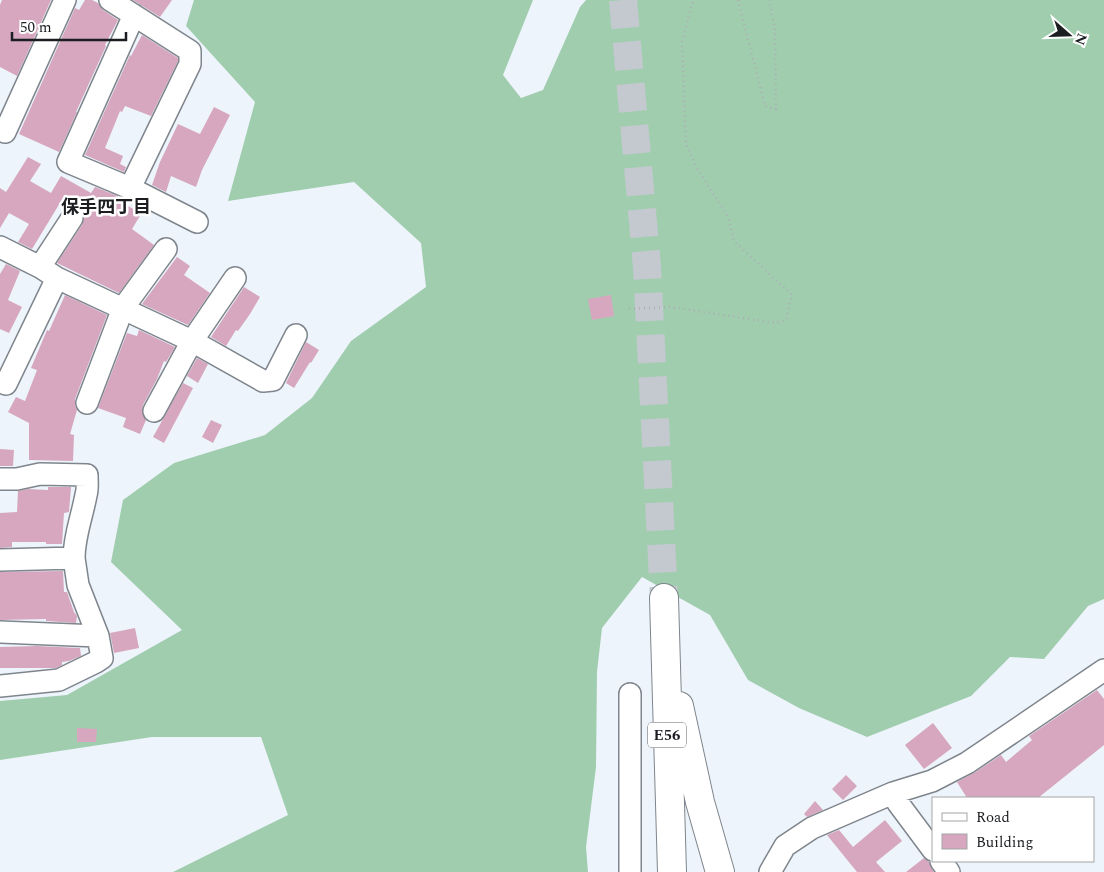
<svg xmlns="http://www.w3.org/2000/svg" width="1104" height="872" font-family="Spectral,'Noto Sans JP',serif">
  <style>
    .forest { fill: #a1cdaf }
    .building { fill: #d6a7bf }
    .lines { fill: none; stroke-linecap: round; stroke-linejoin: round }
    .highway-tunnel { stroke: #c3c9cf; stroke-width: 28; stroke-dasharray: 28 14; stroke-linecap: butt }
    .minor-casing { stroke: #7f858c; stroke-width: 24 }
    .highway-casing { stroke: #7f858c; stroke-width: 30 }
    .path { stroke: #aaafb5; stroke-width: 2.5; stroke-dasharray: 1 4; stroke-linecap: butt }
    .minor { stroke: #fff; stroke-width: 21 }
    .highway { stroke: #fff; stroke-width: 28 }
    .labels { text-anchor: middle; stroke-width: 5; stroke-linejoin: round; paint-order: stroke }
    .shield { fill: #fff; stroke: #5f6163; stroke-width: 1 }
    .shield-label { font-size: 15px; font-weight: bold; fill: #1b1d20 }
    .neighbourhood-label { font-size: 18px; font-weight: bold; fill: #1b1d20; stroke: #fff }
  </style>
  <rect width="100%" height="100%" fill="#edf4fb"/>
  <path class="forest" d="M 194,0 L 533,0 L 503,75 L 521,98 L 543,90 L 580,7 L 586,0 L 1104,0 L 1104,599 L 1088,606 L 1044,659 L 1010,657 L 971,696 L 867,737 L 799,708 L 748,680 L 710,615 L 642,577 L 602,628 L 597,672 L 596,767 L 586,847 L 588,872 L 173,872 L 288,815 L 261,737 L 152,737 L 0,760 L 0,701 L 67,695 L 182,630 L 111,562 L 123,500 L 174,463 L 265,435 L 312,398 L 351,341 L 426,287 L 421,243 L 354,182 L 228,201 L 255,102 L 186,26 Z"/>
  <path class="building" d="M 2,0 L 51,0 L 17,76 L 0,67 L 0,5 Z
    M 85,0 L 92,0 L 98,3 L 103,10 L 118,20 L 105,45 L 106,46 L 76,112 L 77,112 L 59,152 L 19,134 L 75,8 L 79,10 Z
    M 133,0 L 172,0 L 160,17 Z
    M 142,35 L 178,58 L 178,61 L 151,116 L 125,106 L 122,112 L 120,111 L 105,148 L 123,156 L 120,164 L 126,167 L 124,172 L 85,155 L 130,55 L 131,56 Z
    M 214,107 L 230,115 L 202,170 L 196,187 L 171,176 L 166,192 L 152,185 L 160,162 L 178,124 L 200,134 Z
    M 28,157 L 41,164 L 30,181 L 51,193 L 61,176 L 91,193 L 95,187 L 118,196 L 117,199 L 141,214 L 132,229 L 154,245 L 119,293 L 57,263 L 82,225 L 84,219 L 83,213 L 85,210 L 63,198 L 32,249 L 18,242 L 29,224 L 9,213 L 0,228 L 0,188 L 6,192 Z
    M 177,257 L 190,266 L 184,275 L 210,293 L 188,325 L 142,304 Z
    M 6,264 L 20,271 L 8,300 L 22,307 L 9,333 L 0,329 L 0,274 Z
    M 244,287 L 260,297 L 250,314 L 238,331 L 236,330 L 226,346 L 211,337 Z
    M 65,295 L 107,315 L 75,399 L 75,405 L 77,410 L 70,434 L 74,435 L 73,461 L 29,460 L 29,423 L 8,412 L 16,397 L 25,401 L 37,370 L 31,368 L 47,330 L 49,331 Z
    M 611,295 L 614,316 L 592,320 L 588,299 Z
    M 139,330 L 175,347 L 166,362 L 164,361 L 157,379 L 143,405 L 142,412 L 146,420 L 140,434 L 123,427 L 126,418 L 98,408 L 127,333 L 137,336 Z
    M 306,342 L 319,350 L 311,363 L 310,362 L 294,388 L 286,383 Z
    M 197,358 L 208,364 L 198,383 L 187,376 Z
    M 183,383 L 193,388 L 164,443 L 153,437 Z
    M 211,420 L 222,425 L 213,443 L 202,437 Z
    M 0,449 L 14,450 L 13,466 L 0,466 Z
    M 48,487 L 71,487 L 69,512 L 64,513 L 62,544 L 46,544 L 46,542 L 12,542 L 12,547 L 0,548 L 0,513 L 17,512 L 18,491 L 28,489 L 48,490 Z
    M 63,571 L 64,592 L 67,592 L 74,612 L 77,616 L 76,623 L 46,621 L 46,619 L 0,620 L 0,572 Z
    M 135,628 L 139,648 L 114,653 L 110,633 Z
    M 37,646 L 80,648 L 81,656 L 69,661 L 62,662 L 62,665 L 56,668 L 0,668 L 0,647 Z
    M 1097,690 L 1104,699 L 1104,745 L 1038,798 L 967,798 L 957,782 L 974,773 L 1001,755 L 1006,762 L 1032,740 L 1029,736 Z
    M 933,723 L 952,748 L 924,769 L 905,745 Z
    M 77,728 L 97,729 L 96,742 L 77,742 Z
    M 846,775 L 857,786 L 843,800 L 832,789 Z
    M 815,801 L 823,810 L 807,817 L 804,814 Z
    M 885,820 L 902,841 L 876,862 L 885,872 L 857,872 L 827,835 L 839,830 L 853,847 Z
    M 924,858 L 929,862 L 934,872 L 906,872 Z"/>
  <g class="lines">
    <path class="highway-tunnel" d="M 623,0 L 647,267 L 664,598"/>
    <g class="minor-casing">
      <path id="minor" d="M 110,0 L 190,51 L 190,64 L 130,188
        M 134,15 L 68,162 L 130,188 L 197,222
        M 0,129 L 5,132 L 65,0
        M 0,247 L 40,267 L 57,278 L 192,341 L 263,381 L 273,380 L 296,335
        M 40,267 L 72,218
        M 6,384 L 57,278
        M 87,403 L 123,308 L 166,249
        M 154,411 L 192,341 L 235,278
        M 0,479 L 17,479 L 40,474 L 87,475 C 87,482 88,489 86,495 C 82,517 74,536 74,558
        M 0,560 L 74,558 L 78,585 L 98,636
        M 0,632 L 98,636 L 102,658 L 96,662 L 59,680 L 0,686
        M 893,793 L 898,803 L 933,850
        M 941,861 L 949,872
        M 630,872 L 630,694
        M 770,872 L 785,846 L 812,828 L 893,793 L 932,781 L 967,763 L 1104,670"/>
    </g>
    <g class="highway-casing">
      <path id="highway" d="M 664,598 L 672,872
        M 679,706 L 700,802 L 720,872"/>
    </g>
    <path class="path" d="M 738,0 L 765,106 L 776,109 L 775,29 L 769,0
      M 629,309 L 671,307 L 775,323 L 786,320 L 792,295 L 734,241 L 728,217 L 697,168 L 686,144 L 682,43 L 693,0"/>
    <use href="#minor" class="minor"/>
    <use href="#highway" class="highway"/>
  </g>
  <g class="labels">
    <rect class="shield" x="648" y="722.5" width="38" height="25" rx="4"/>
    <g class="shield-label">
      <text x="667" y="740">E56</text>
    </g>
    <g class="neighbourhood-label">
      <text x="106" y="213">保手四丁目</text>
    </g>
  </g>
  <rect x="932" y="797" width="162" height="65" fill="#ffffff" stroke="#a4a5a6"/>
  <rect x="942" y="813" width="25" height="8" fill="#ffffff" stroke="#a4a5a6"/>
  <text x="976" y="822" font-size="15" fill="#1b1d20">Road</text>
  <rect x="942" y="834" width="25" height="15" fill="#d6a7bf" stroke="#a4a5a6"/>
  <text x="976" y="847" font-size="15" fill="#1b1d20">Building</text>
  <g transform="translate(1069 35) rotate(110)" stroke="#ffffff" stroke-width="4" paint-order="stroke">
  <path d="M0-4L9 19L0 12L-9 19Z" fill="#1b1d20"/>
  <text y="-8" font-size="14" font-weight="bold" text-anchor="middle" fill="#1b1d20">N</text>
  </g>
  <path d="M12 32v8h114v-8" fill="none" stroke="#1b1d20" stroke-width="2.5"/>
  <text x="20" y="32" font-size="15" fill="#1b1d20" stroke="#ffffff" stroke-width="4" paint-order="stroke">50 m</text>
</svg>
